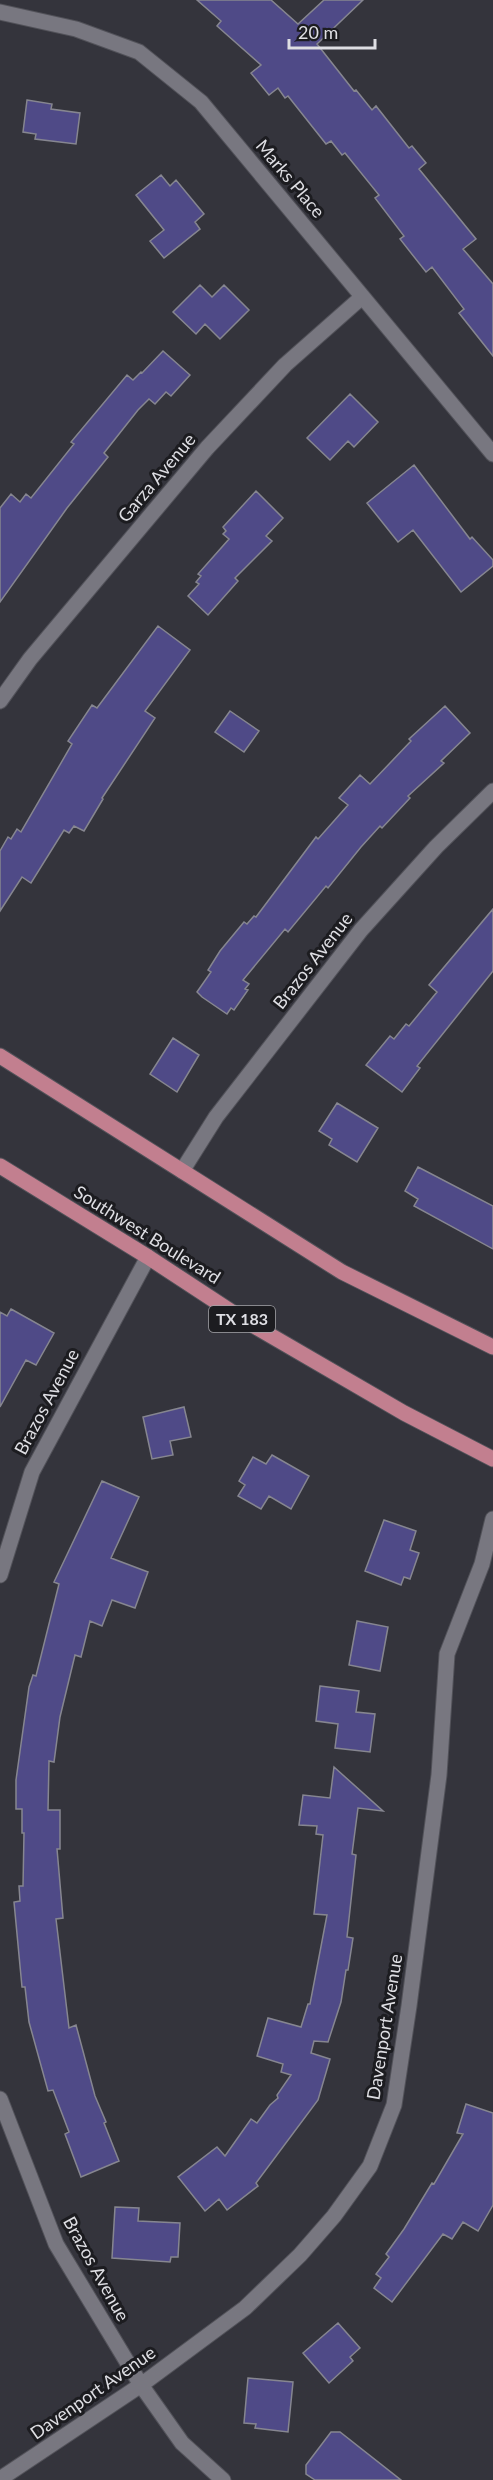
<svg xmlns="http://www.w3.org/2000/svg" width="493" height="2480" font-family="Lato,sans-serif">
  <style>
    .building { fill: #4f4a87; stroke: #868690; stroke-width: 1.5 }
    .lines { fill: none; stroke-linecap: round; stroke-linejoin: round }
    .minor-casing { stroke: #525259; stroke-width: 17 }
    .major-casing { stroke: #525259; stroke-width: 17 }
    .minor { stroke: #787780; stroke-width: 15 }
    .major { stroke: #c27f8f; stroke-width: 15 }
    .labels { text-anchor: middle; stroke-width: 6; stroke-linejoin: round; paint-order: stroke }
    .shield { fill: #1c1c20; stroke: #a4a4a8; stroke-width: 1.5 }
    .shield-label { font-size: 16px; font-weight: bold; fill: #dedee3 }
    .street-label { font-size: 18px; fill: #dedee3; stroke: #1c1c20 }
  </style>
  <rect width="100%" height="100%" fill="#34343c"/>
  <path class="building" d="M 197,0 L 271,0 L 298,24 L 324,0 L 363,0 L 317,44 L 354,91 L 356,90 L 372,110 L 376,106 L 409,148 L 412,146 L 426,163 L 419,169 L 476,239 L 463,249 L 493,284 L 493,356 L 459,313 L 464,309 L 432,267 L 426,272 L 400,239 L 404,236 L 375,198 L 379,195 L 345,153 L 342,155 L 331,141 L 326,144 L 288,96 L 285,98 L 278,88 L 269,95 L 251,73 L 261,65 L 217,26 L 221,21 Z
    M 27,100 L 52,104 L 51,109 L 80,113 L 76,144 L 35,139 L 36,134 L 23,132 Z
    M 161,175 L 170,186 L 176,180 L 204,214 L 195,222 L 200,229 L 164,258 L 150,241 L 164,230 L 136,195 Z
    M 200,285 L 212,297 L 224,285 L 249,310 L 220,339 L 205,324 L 196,334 L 173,312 Z
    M 163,351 L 190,375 L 171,396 L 166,392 L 155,404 L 149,399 L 138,410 L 104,453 L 108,457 L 67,508 L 0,602 L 0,508 L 11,494 L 20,502 L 26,494 L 31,498 L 74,444 L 71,442 L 127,375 L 133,380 L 141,372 L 142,373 Z
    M 350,394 L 378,422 L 354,447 L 348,441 L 330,460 L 307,438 Z
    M 414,465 L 470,539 L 472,537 L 493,560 L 493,566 L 461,592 L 413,530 L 398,542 L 367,503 Z
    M 256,491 L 283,518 L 266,536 L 272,541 L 235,578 L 238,581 L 208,615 L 188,596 L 199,584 L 196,582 L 201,576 L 198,574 L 229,539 L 223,534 L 226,531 L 223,527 Z
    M 158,626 L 190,650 L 145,711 L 155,718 L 102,798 L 103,799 L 84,831 L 74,826 L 69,833 L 64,830 L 31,883 L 22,877 L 0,911 L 0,851 L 8,837 L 11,839 L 17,829 L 21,832 L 72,744 L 68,741 L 92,705 L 97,708 Z
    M 445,706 L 470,733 L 441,761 L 444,763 L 408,796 L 410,798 L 382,828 L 380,826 L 361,847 L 328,888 L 326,886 L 288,932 L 285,929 L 243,980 L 249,984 L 245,989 L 248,990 L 234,1010 L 231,1008 L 227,1014 L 202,997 L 197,992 L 211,972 L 208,970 L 220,951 L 244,922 L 247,924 L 254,916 L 256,917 L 316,837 L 318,839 L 348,805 L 339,798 L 360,775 L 370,784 L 411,741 L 409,739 Z
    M 230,711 L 259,731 L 244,752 L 215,732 Z
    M 493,909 L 493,971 L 417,1066 L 420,1068 L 402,1092 L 366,1065 L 390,1036 L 394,1039 L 406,1024 L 409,1026 L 437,992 L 429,985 Z
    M 173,1038 L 199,1055 L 177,1092 L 150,1074 Z
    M 337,1103 L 378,1128 L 357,1162 L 329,1145 L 332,1139 L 319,1131 Z
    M 418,1167 L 493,1206 L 493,1249 L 414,1206 L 418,1199 L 405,1191 Z
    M 11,1309 L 54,1333 L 36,1365 L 26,1360 L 0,1407 L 0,1312 L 7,1316 Z
    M 184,1407 L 191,1437 L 170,1441 L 173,1455 L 152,1459 L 143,1417 Z
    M 272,1455 L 309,1476 L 291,1509 L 269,1496 L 261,1509 L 238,1496 L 245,1485 L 239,1481 L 253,1457 L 266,1464 Z
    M 102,1481 L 139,1497 L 111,1558 L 148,1572 L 135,1608 L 112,1600 L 102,1626 L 90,1621 L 81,1657 L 75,1655 L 60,1717 L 54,1762 L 49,1761 L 48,1810 L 60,1810 L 60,1849 L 57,1849 L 63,1918 L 56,1919 L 69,2028 L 76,2025 L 95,2096 L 106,2122 L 104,2123 L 119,2161 L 81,2177 L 65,2134 L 69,2132 L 53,2090 L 48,2091 L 29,2022 L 25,1987 L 22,1987 L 14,1902 L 20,1901 L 19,1886 L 23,1886 L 24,1833 L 22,1833 L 22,1809 L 16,1809 L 16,1780 L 29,1687 L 33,1675 L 36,1676 L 59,1584 L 54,1582 Z
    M 384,1520 L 416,1531 L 410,1550 L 419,1553 L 410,1579 L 404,1577 L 401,1585 L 365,1571 Z
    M 357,1621 L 388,1627 L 380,1671 L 349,1665 Z
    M 320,1686 L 359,1691 L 356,1712 L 375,1714 L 370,1752 L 335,1748 L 338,1724 L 316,1721 Z
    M 334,1767 L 383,1811 L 358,1808 L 352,1854 L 356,1855 L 347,1937 L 353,1938 L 348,1970 L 346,1970 L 341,2002 L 328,2042 L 314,2041 L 311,2053 L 330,2059 L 318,2100 L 256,2183 L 258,2186 L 227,2210 L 219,2199 L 205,2211 L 178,2177 L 217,2147 L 225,2156 L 251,2119 L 257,2123 L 270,2105 L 278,2098 L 277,2095 L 291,2075 L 281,2072 L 283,2064 L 257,2056 L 268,2018 L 301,2027 L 308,2004 L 310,2004 L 327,1915 L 314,1914 L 323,1835 L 316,1834 L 317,1826 L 299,1825 L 303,1795 L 330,1798 Z
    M 466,2104 L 493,2113 L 493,2205 L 478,2231 L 463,2222 L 452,2239 L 443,2234 L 392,2302 L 374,2288 L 381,2278 L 376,2274 L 389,2257 L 386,2254 L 404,2229 L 432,2183 L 434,2184 L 463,2134 L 457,2133 Z
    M 115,2207 L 139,2208 L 138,2221 L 180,2223 L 178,2257 L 171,2257 L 170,2262 L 112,2258 Z
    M 338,2323 L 360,2348 L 350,2357 L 353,2361 L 329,2383 L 303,2353 Z
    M 248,2378 L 293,2382 L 288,2432 L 255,2428 L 256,2424 L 244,2423 Z
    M 331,2432 L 340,2432 L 401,2480 L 315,2480 L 306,2474 L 306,2465 Z"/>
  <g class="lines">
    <g class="minor-casing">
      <path id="minor" d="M 0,12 L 76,29 L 139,52 L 201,102 L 493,454
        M 0,701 L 30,659 L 207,448 L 285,365 L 362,297
        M 182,1171 L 216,1117 L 361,930 L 436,847 L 493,791
        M 0,1575 L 32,1472 L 148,1257
        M 0,2099 L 56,2244 L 141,2385 L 182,2443 L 223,2480
        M 0,2479 L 141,2385 L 245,2308 L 300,2255 L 334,2216 L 370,2166 L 394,2105 L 409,2006 L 439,1775 L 447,1654 L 482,1564 L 493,1519"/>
    </g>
    <g class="major-casing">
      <path id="major" d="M 0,1056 L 342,1272 L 493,1347
        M 0,1166 L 148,1257 L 244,1320 L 404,1413 L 493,1459"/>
    </g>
    <use href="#minor" class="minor"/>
    <use href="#major" class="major"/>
  </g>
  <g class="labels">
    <rect class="shield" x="209" y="1306" width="66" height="26" rx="4.5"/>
    <g class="shield-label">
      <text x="242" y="1325">TX 183</text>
    </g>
    <g class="street-label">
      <text transform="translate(290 179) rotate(50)" y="6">Marks Place</text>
      <text transform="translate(157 478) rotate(-50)" y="6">Garza Avenue</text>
      <text transform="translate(313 961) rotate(-52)" y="6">Brazos Avenue</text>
      <text transform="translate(147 1235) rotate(32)" y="6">Southwest Boulevard</text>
      <text transform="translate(47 1402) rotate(-62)" y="6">Brazos Avenue</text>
      <text transform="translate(385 2027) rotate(-81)" y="6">Davenport Avenue</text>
      <text transform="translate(96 2269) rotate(61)" y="6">Brazos Avenue</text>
      <text transform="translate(93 2393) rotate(-35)" y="6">Davenport Avenue</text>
    </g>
  </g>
  <path d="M289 39v9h86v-9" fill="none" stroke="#dedee3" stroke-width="3"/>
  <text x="298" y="39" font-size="18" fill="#dedee3" stroke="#1c1c20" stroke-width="4.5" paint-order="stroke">20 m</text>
</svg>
